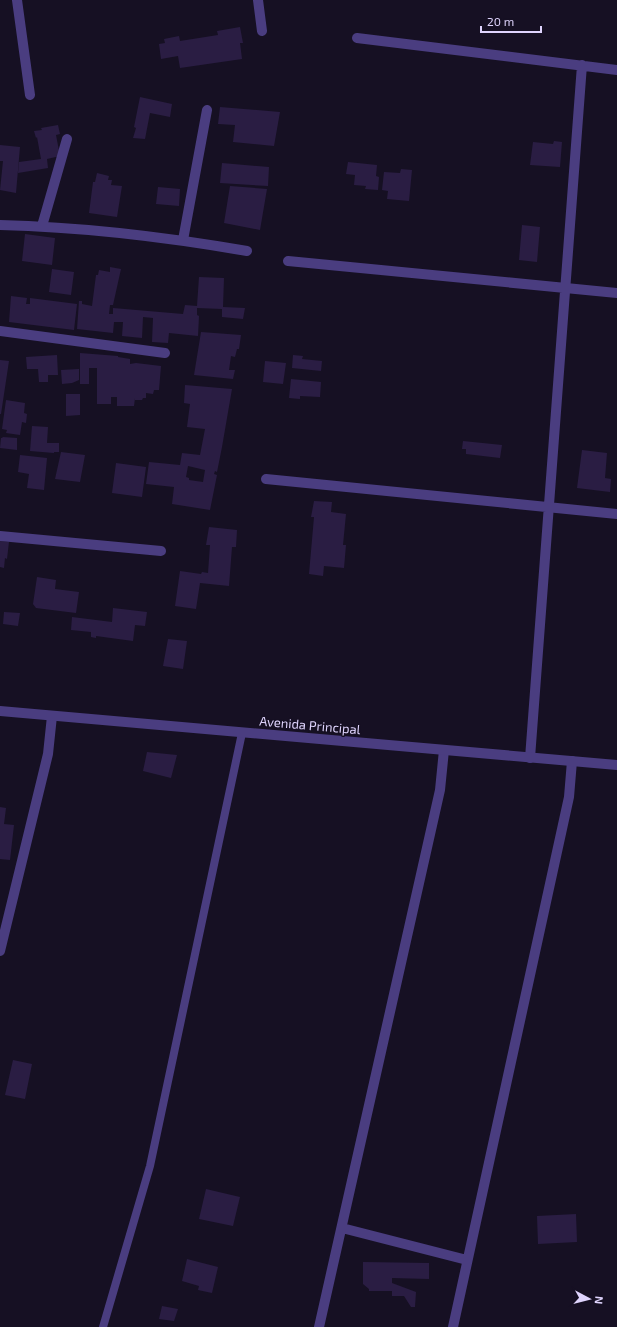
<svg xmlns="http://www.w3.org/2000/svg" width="617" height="1327" font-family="'Exo 2',sans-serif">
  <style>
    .building { fill: #2a1d43; fill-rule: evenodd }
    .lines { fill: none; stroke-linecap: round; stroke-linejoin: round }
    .service { stroke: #4a3d80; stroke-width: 8 }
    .minor { stroke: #4a3d80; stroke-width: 10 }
    .tertiary { stroke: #4a3d80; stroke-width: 10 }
    .labels { text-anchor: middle; stroke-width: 3; stroke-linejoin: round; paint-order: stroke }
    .street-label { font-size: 13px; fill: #dfd4fd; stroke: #161023 }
  </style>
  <rect width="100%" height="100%" fill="#161023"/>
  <path class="building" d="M 240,27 L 243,43 L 240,43 L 242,59 L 180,68 L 178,56 L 161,59 L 159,44 L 165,43 L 164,39 L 179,36 L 180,41 L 218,35 L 217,31 Z
    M 140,97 L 172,104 L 170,117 L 150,113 L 145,139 L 133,138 L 136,128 L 134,127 Z
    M 220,107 L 280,112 L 274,146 L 233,142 L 235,125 L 218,124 Z
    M 58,125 L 60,134 L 56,135 L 60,156 L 47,159 L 48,168 L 18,173 L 19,162 L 41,159 L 37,137 L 36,138 L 34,131 L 42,130 L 41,128 Z
    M 554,141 L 562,142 L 560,167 L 530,165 L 533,142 L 553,144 Z
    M 0,145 L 20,147 L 16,193 L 0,190 L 3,161 L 0,161 Z
    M 348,162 L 377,165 L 376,176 L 379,177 L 378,190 L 365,189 L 366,186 L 354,185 L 355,175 L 346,174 Z
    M 222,163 L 269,167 L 268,186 L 220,183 Z
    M 401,169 L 412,170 L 409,201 L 387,199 L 388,191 L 382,190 L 384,172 L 400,173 Z
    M 97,173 L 109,176 L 108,180 L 112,180 L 111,185 L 122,186 L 117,217 L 89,213 L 93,182 L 95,182 Z
    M 230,186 L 267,189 L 260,230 L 224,223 Z
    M 158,187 L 180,189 L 179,206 L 156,204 Z
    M 522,225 L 540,227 L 537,262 L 519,260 Z
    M 25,234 L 55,238 L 52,265 L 22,261 Z
    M 110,267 L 121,269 L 113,305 L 110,305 L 109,314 L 113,314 L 113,308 L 183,314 L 185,305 L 197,306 L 199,277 L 224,278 L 223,307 L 245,308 L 243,319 L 222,317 L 222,309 L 197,308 L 197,315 L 199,316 L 198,336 L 169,333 L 168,343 L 152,342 L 153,318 L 143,317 L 142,338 L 122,336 L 123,322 L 114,322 L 113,333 L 77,329 L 79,301 L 82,301 L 82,304 L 92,306 L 96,275 L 98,275 L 99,270 L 110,272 Z
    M 52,269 L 74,272 L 71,295 L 49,292 Z
    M 11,296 L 27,298 L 26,304 L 30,304 L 30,298 L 77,304 L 74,330 L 9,322 Z
    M 201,332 L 241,335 L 239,349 L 237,349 L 235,357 L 231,356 L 229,370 L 235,370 L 233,379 L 194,375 Z
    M 80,353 L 118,356 L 118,357 L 130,359 L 130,364 L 136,363 L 161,366 L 159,390 L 154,390 L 153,394 L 146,393 L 146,398 L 143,398 L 142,400 L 135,400 L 135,398 L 134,406 L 117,406 L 117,397 L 111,397 L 111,404 L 97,404 L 97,368 L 89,368 L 89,384 L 80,384 Z
    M 57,355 L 58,375 L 48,375 L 48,382 L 39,382 L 38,369 L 27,369 L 26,357 Z
    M 293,355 L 303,356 L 302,359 L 322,361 L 321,371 L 292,368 Z
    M 0,360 L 9,361 L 1,414 L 0,414 Z
    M 265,361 L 286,363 L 283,384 L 263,382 Z
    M 79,369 L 79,380 L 72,383 L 62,384 L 61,370 Z
    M 291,379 L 321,382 L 320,397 L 300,396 L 300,399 L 289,398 Z
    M 185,385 L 232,389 L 222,447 L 217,472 L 215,471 L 214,474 L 217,475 L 210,510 L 172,504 L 174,487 L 146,484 L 149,462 L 180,465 L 182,453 L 200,455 L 205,429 L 187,427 L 190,404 L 184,403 ZM 188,466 L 205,470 L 203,482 L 189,480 L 189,478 L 186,477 Z
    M 66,394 L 80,394 L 80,415 L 66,416 Z
    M 6,400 L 25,403 L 24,413 L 27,414 L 26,423 L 22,422 L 20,435 L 6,433 L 7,430 L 2,429 Z
    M 32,426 L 48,427 L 47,443 L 59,443 L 59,452 L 54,452 L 54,453 L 30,451 Z
    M 3,437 L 17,438 L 17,450 L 0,448 L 1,438 L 2,438 Z
    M 463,441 L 502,445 L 500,458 L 466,454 L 466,449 L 462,449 Z
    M 582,450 L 607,453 L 605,478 L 611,479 L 610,492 L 577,488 Z
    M 61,452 L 85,455 L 80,482 L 55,479 Z
    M 20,455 L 47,458 L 44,490 L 27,488 L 29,474 L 18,472 Z
    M 116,463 L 146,467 L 142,497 L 112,493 Z
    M 314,501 L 332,502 L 331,512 L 346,514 L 343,545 L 346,545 L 344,568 L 324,566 L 323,576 L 309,574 L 314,517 L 311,517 Z
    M 209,527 L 237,530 L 236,547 L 232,547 L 229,586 L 200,583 L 196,609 L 175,606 L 180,571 L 201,574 L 202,572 L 208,573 L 210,545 L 206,545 Z
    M 0,541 L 9,542 L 7,559 L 5,558 L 4,568 L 0,567 Z
    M 37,577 L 56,580 L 55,589 L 79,592 L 76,613 L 36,608 L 33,604 Z
    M 113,608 L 147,612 L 145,626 L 135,625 L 133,641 L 96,636 L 96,638 L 91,637 L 91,632 L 71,630 L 72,617 L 112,622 Z
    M 4,612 L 20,613 L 18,626 L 3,624 Z
    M 168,639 L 187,641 L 183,669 L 163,666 Z
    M 147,752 L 177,755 L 171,778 L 143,771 Z
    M 0,807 L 6,808 L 4,824 L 14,825 L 10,860 L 0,859 Z
    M 13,1060 L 32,1064 L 25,1099 L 5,1095 Z
    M 206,1189 L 240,1197 L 233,1226 L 199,1219 Z
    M 576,1214 L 577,1242 L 538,1244 L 537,1216 Z
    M 187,1259 L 218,1267 L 212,1293 L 198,1290 L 199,1286 L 182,1281 Z
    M 363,1262 L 429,1263 L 429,1279 L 392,1278 L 392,1283 L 416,1292 L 415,1307 L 411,1307 L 404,1296 L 392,1296 L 392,1291 L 369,1291 L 369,1289 L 363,1284 Z
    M 162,1306 L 178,1309 L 174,1321 L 159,1319 Z"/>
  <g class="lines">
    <path class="service" d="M 103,1327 L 150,1166 L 242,733"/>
    <path class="minor" d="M 17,0 L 30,95
      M 258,0 L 262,31
      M 357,38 L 617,70
      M 0,225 C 83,227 166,237 247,251
      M 42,226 L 67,139
      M 183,240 L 207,110
      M 288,261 L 617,293
      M 0,331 L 165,353
      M 266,479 L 617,514
      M 0,536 L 161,551
      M 530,758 L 582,65
      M 0,951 L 48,754 L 52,716
      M 342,1228 L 467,1260
      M 319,1327 L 440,790 L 444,750
      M 453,1327 L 569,797 L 572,761"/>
    <path class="tertiary" d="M 0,711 L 617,765"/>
  </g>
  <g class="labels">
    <g class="street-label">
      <text transform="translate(310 725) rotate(5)" y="5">Avenida Principal</text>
    </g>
  </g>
  <g transform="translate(589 1299) rotate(97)" stroke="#161023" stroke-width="3" paint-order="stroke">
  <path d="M0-3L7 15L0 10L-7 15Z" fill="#dfd4fd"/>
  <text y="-6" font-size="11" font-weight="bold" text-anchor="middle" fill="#dfd4fd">N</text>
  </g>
  <path d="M481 26v6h60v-6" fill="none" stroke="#dfd4fd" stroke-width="2"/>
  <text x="487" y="26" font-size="12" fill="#dfd4fd" stroke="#161023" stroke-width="3" paint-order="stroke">20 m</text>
</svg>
